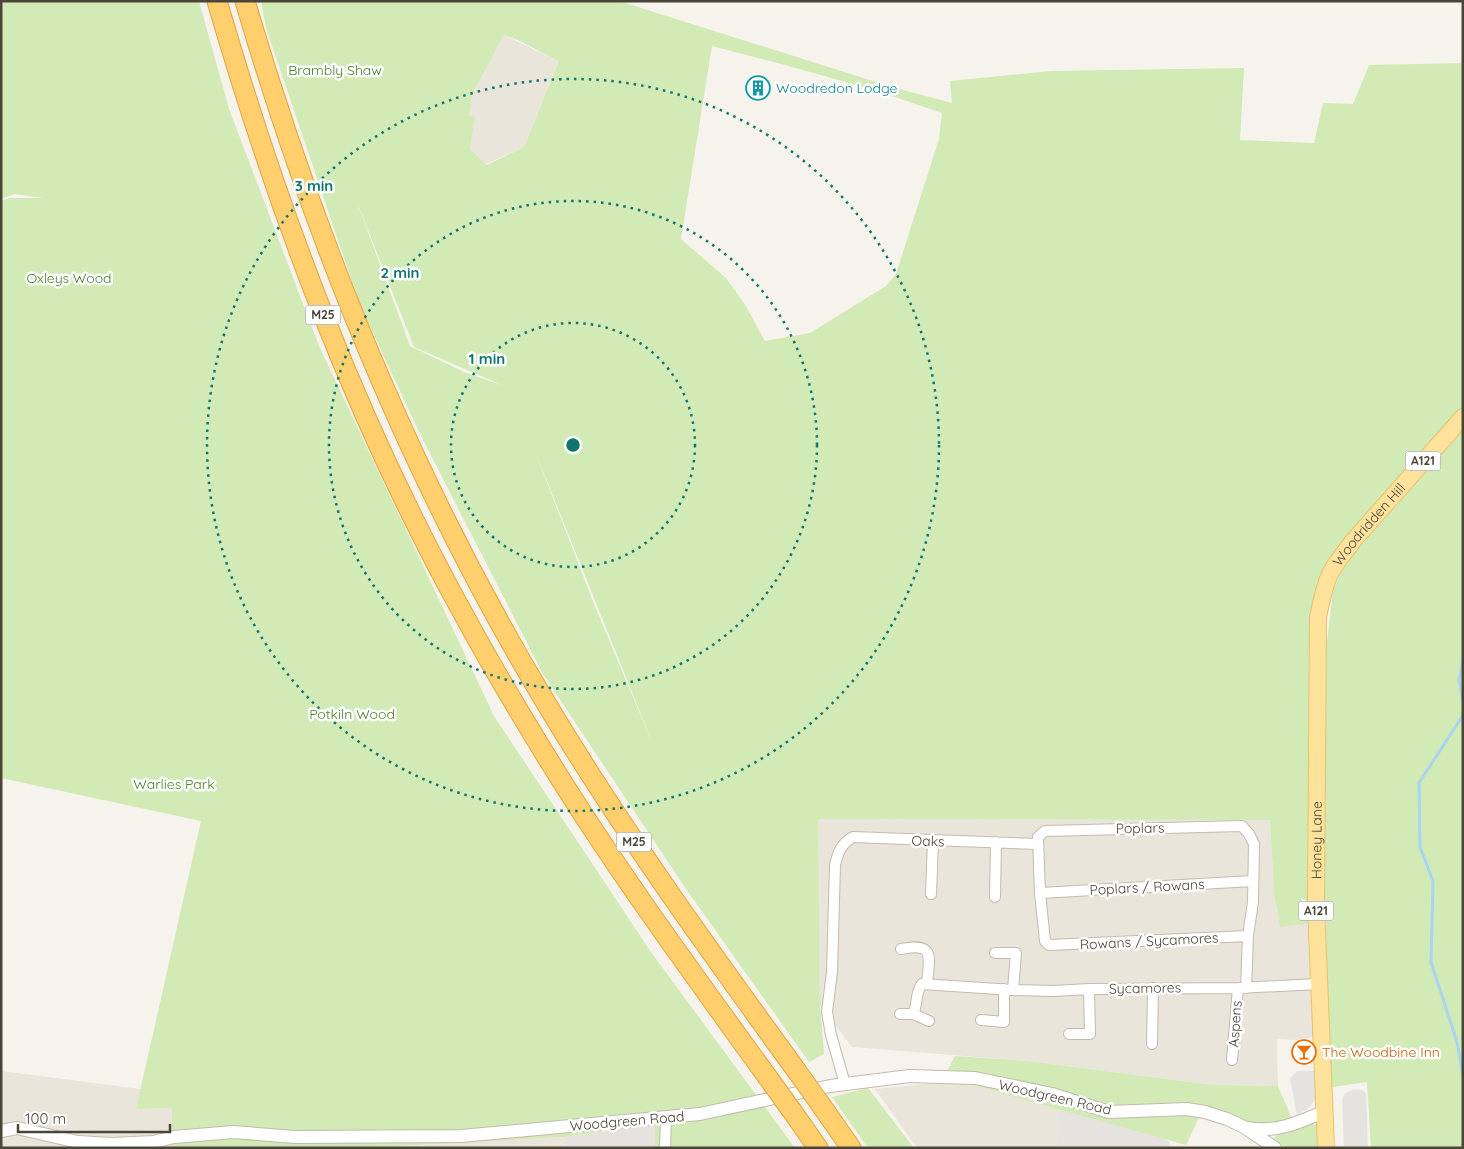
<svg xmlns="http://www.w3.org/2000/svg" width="1464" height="1149" font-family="Quicksand,sans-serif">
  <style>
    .residential { fill: #eae5da }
    .industrial { fill: #e6e2dd }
    .green { fill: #d2eab5; fill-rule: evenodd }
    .parking { fill: #e5e3e0 }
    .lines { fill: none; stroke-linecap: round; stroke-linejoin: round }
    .stream { stroke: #a9d4f2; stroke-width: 3 }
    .minor-casing { stroke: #c2bbae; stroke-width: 12 }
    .tertiary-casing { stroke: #c2bbae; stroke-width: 14 }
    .primary-casing { stroke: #e6c16a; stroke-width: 18 }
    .motorway-casing { stroke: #e0a43c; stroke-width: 21 }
    .minor { stroke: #fff; stroke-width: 10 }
    .tertiary { stroke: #fff; stroke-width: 12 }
    .primary { stroke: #ffe39c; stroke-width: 16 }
    .motorway { stroke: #ffcf6e; stroke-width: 19 }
    .motorway-bridge-casing { stroke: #e0a43c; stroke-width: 21; stroke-linecap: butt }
    .motorway-bridge { stroke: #ffcf6e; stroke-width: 19 }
    .ring { fill: none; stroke: #0f766e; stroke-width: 2.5; stroke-dasharray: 2.5 5 }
    .labels { text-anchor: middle; stroke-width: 5; stroke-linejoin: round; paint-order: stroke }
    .shield { fill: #fff; stroke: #817c74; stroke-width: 1 }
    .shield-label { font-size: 12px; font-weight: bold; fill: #4b4439 }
    .park-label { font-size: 14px; fill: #4a7f2a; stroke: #fff }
    .culture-label { font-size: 14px; fill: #0d838f; stroke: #fff; text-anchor: start }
    .street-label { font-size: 14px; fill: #4b4439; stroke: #fff }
    .food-label { font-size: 14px; fill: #c56008; stroke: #fff; text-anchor: start }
    .centre { fill: #0f766e; stroke: #fff; stroke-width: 2.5 }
    .ring-label { font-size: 15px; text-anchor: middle; font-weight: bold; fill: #0f766e; stroke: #fff; stroke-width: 5; stroke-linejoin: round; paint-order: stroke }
  </style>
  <rect width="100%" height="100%" fill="#f6f3ec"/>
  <path class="residential" d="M 504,35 L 558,61 L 524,147 L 486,164 L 470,149 L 475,117 L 469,115 L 473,93 Z
    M 817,819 L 1270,820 L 1274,893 L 1280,926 L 1310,923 L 1315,1037 L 1294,1040 L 1277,1039 L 1278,1086 L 1213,1085 L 1028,1061 L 852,1047 L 820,1005 Z
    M 1,1071 L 141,1089 L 136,1109 L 172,1108 L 171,1148 L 1,1148 Z
    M 955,1081 L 1061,1097 L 1055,1148 L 917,1148 L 875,1089 Z
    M 564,1137 L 566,1148 L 359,1148 Z"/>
  <path class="industrial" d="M 1061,1097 L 1109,1112 L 1170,1142 L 1169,1148 L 1055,1148 Z
    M 655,1124 L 655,1148 L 566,1148 L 564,1137 Z"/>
  <path class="green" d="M 1,1 L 199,1 L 229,109 L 319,346 L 494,716 L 651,952 L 795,1148 L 655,1148 L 655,1124 L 564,1137 L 359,1148 L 171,1148 L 172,1108 L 136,1109 L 201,821 L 1,778 L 1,201 L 10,198 L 43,198 L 14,194 L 1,199 Z
    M 261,1 L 619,1 L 892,87 L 952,103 L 950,81 L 1052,71 L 1244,68 L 1240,140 L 1314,143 L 1323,103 L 1353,104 L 1369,65 L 1463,63 L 1463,410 L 1327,572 L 1310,902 L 1301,898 L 1310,923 L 1280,927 L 1274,893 L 1270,820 L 818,819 L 820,1005 L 824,1054 L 809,1062 L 684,886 L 543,674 L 419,432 L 360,305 L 266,28 ZM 504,35 L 520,41 L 558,61 L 559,60 L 524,147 L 487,165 L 470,149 L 475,117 L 469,115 L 473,93 ZM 712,46 C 789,66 866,86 942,113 L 939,139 L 896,274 L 886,286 L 810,333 L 765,341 L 746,306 L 726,278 L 681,239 ZM 355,197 L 414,347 L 502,385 L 466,373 L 410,346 ZM 534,449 L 656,752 L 594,604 Z
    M 1463,430 L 1463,1148 L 1371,1148 L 1367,1082 L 1326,1088 L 1324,979 L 1326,922 L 1322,806 L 1323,673 L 1333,592 L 1340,574 L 1351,557 Z
    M 955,1056 L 1028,1061 L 1213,1085 L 1278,1086 L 1293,1121 L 1248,1126 L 1204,1107 L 1186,1145 L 944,1077 Z
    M 868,1088 L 914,1148 L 868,1148 L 832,1097 Z
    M 1309,1124 L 1315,1124 L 1318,1129 L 1319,1148 L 1287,1148 L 1273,1139 L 1280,1133 Z"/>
  <path class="parking" d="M 1297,1071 L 1316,1071 L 1317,1093 L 1314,1101 L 1310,1107 L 1297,1115 L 1290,1078 Z
    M 1355,1089 L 1363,1090 L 1366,1094 L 1368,1148 L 1344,1148 L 1342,1100 L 1345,1093 Z"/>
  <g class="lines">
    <path class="stream" d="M 1463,660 L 1459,680 L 1463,701
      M 1463,715 L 1419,783 L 1420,847 L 1433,881 L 1431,962 L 1457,1042 L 1463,1075"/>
    <g class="minor-casing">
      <path id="minor" d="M 1040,893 L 1253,881
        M 931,894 L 933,841
        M 995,897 L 996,842
        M 901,949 C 936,942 929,957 927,984
        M 995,953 L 1016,953 L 1013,990
        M 1246,988 L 1248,936 L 1253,902 L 1254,844 L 1249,834 L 1242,826 L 1045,831 L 1038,837 L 1040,893 L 1045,941 L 1049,945 L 1248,936
        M 900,1014 L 913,1014 C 918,1005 915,992 922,984 L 1013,990 L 1053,991 L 1089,989 L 1238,988 L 1318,984
        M 913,1014 L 929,1021
        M 981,1020 L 1004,1022 L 1004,989
        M 1069,1034 L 1090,1034 L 1089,989
        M 1152,1044 L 1153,988
        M 1232,1060 L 1238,988
        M 845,1084 L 831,1035 L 827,1012 L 832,972 L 835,865 C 838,852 841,844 853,837 L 1038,844
        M 665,1148 L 666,1119"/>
    </g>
    <g class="tertiary-casing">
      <path id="tertiary" d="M 1247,1128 C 1275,1133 1298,1123 1323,1112
        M 1,1131 L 17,1128 L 78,1142 L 112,1144 L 153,1142 L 174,1137 L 233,1132 L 295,1137 L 461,1136 L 700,1114 L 830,1086 L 909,1076 L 975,1078 L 1052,1094 L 1109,1112 L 1187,1109 L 1205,1112 L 1227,1119 L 1244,1127 L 1275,1148"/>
    </g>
    <g class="primary-casing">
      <g id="primary">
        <path id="s1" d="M 1326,1148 L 1316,906 L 1318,617 C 1321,603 1324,587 1330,574 C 1336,562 1346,551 1353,541 L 1463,417"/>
      </g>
    </g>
    <g class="motorway-casing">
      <path id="motorway" d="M 217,1 C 279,214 357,423 465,617 C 491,665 519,712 548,759 C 615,868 691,971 766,1075
        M 245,1 C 317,246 414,484 546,703 C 622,830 709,950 796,1070
        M 821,1105 L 851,1148
        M 792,1111 L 818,1148"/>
    </g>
    <use href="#minor" class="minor"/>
    <use href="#tertiary" class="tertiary"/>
    <use href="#primary" class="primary"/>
    <use href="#motorway" class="motorway"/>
    <g class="motorway-bridge-casing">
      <path id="motorway-bridge" d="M 796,1070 L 821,1105
        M 766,1075 L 792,1111"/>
    </g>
    <use href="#motorway-bridge" class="motorway-bridge"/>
  </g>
  <g class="ring">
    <circle cx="573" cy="445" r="122"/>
    <circle cx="573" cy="445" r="244"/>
    <circle cx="573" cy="445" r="366"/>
  </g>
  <defs>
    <g id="building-ring" transform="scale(1.25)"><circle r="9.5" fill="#fff" stroke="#0f9aa8" stroke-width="1.5"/><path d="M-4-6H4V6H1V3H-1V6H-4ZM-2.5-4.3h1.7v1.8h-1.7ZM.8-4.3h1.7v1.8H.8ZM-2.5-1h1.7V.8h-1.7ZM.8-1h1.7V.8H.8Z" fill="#0f9aa8"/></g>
    <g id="bar-ring" transform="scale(1.25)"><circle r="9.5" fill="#fff" stroke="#e8710a" stroke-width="1.5"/><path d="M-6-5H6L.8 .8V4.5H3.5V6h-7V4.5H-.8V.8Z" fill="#e8710a"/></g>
  </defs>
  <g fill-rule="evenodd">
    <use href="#building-ring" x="758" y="88"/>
    <use href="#bar-ring" x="1304" y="1052"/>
  </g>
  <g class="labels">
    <g class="shield">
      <rect x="305.5" y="305.5" width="35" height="19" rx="4"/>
      <rect x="1405.5" y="451.5" width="35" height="19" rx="4"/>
      <rect x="616.5" y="832.5" width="35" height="19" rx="4"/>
      <rect x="1298.5" y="901.5" width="35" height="19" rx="4"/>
    </g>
    <g class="shield-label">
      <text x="323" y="319">M25</text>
      <text x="1423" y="465">A121</text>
      <text x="634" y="846">M25</text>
      <text x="1316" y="915">A121</text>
    </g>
    <g class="park-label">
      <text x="335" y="75">Brambly Shaw</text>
      <text x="69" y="283">Oxleys Wood</text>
      <text x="352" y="719">Potkiln Wood</text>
      <text x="174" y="789">Warlies Park</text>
    </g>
    <g class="culture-label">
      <text x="776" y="93">Woodredon Lodge</text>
    </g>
    <g class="street-label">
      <text dy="5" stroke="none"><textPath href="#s1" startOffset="639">Woodridden Hill</textPath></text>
      <text transform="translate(1140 828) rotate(-1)" y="5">Poplars</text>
      <text transform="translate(928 841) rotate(2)" y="5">Oaks</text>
      <text dy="5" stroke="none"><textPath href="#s1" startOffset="308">Honey Lane</textPath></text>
      <text transform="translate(1147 887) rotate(-3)" y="5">Poplars / Rowans</text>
      <text transform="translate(1149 941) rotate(-3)" y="5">Rowans / Sycamores</text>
      <text transform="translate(1145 988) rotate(-1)" y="5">Sycamores</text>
      <text transform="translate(1235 1024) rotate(-86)" y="5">Aspens</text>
      <text transform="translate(1055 1097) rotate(13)" y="5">Woodgreen Road</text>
      <text transform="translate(627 1121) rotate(-5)" y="5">Woodgreen Road</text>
    </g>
    <g class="food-label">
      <text x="1322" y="1057">The Woodbine Inn</text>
    </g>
  </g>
  <circle cx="573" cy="445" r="8" class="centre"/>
  <g class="ring-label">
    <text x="314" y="191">3 min</text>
    <text x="400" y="278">2 min</text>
    <text x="487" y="364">1 min</text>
  </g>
  <rect width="1464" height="1149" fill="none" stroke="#4b4439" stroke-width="5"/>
  <path d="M18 1124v8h152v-8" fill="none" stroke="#4b4439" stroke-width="2.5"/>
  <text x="25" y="1124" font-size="15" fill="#4b4439" stroke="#ffffff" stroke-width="4" paint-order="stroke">100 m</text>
</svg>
